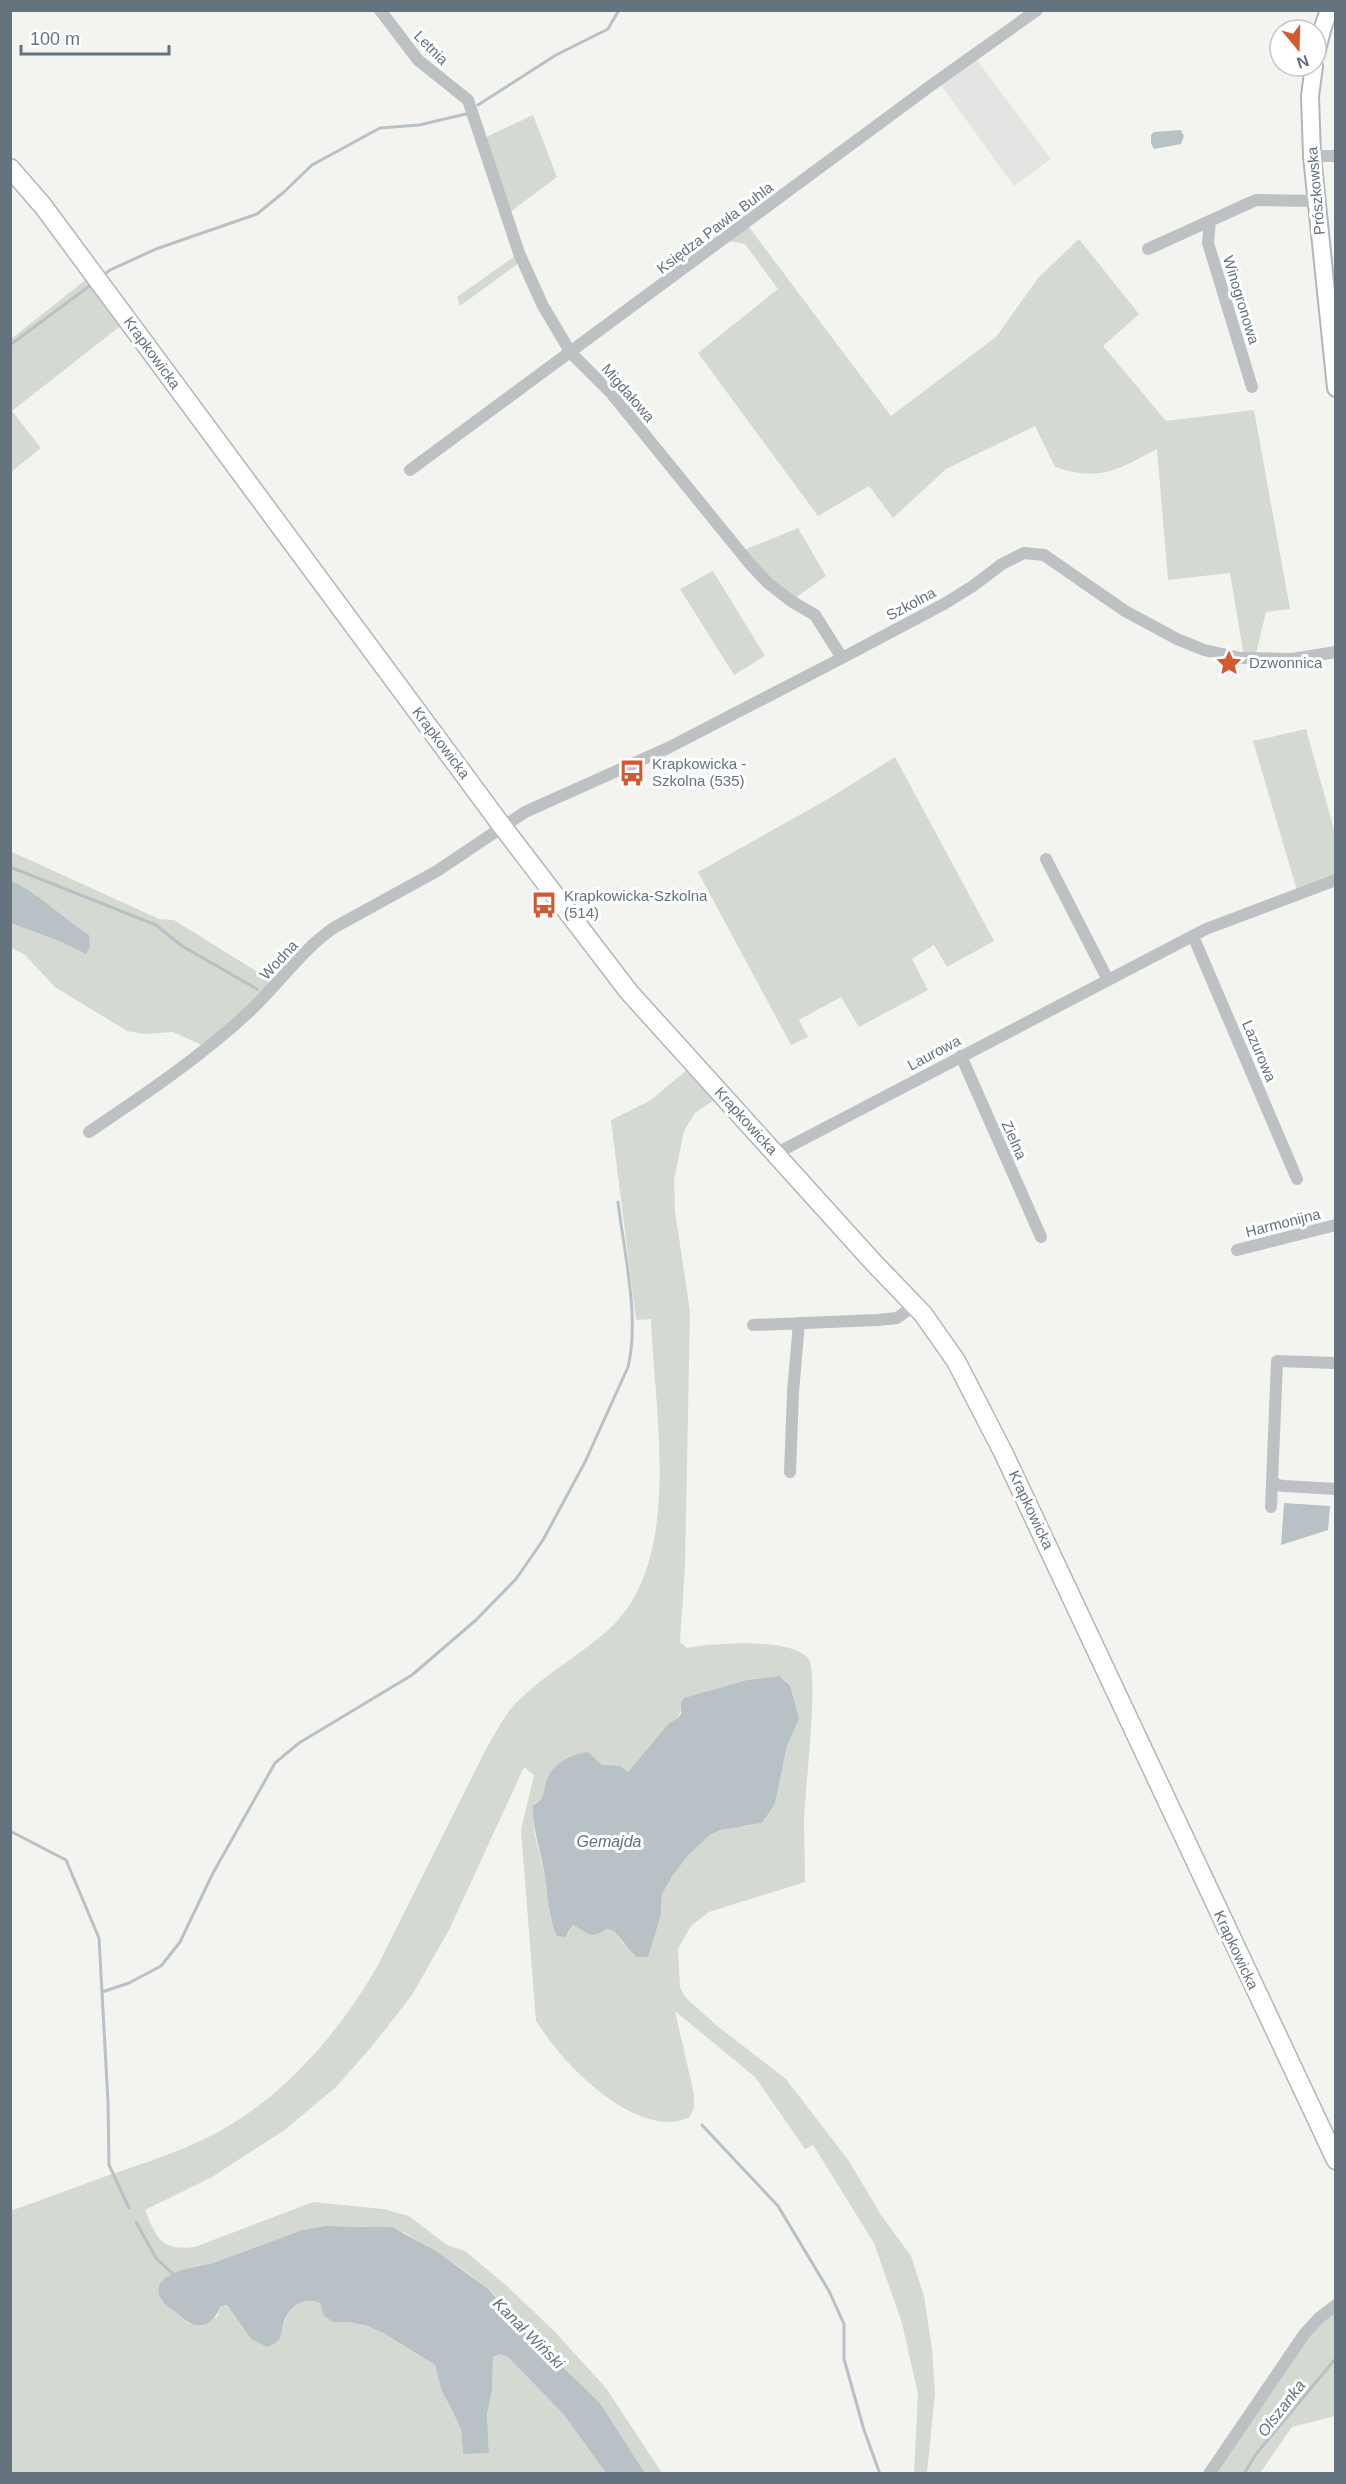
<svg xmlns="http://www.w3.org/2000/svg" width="1346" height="2484" font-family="Helvetica,sans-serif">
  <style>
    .built { fill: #e4e5e3 }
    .green { fill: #d4dad1; fill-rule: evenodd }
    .water { fill: #b7c1c6 }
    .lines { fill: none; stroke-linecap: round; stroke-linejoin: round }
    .stream { stroke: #b7c1c6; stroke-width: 3 }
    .secondary-casing { stroke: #b2b6ba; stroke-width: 20 }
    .primary-casing { stroke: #b3b6b9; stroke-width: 21 }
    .minor { stroke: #bdc1c4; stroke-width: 12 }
    .secondary { stroke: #fff; stroke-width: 16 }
    .primary { stroke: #fff; stroke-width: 18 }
    .labels { text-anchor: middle; stroke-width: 6; stroke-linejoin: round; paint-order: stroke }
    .street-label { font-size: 15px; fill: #65737e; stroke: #fff }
    .poi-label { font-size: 15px; fill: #65737e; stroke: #fff; text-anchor: start }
    .water-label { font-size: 16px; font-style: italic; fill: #61747c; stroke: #fff }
  </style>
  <rect width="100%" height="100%" fill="#f3f4f0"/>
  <path class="built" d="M 973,55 L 1051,159 L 1014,186 L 938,81 Z"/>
  <path class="green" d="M 533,115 L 557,177 L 506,215 L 480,140 Z
    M 746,223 L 891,416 L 996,337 L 1039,277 L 1079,239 L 1139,314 L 1103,346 L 1166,421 L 1254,410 L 1290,609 L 1266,612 L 1255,658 L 1244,657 L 1230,573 L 1168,580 L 1157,449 C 1117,470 1100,482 1055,467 L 1035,426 L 946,469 L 893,518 L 869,486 L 818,516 L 698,353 L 778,289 L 745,244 L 724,240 Z
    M 519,253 L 523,260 L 460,306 L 457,297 Z
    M 93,274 L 128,320 L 12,411 L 41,448 L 11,472 L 11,339 Z
    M 798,528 L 826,576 L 791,601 L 739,552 Z
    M 713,571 L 765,656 L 734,675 L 680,589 Z
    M 1306,729 L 1335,833 L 1335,880 L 1298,894 L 1253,741 Z
    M 895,757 L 994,941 L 947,967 L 934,945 L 912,959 L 928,990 L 859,1027 L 841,997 L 799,1020 L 808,1037 L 791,1045 L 698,872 L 828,799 Z
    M 10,851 L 159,919 L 174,920 L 277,984 L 206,1047 L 173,1032 L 144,1034 L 127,1031 L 55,987 L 24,954 L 11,948 Z
    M 694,1064 L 722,1095 L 695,1113 L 684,1131 L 674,1180 L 675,1211 L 690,1311 L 685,1566 L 680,1642 L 687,1648 C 712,1643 789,1637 808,1658 C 820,1673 804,1796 804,1823 C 804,1842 805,1862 805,1882 L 709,1912 L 691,1926 L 678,1949 L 680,1987 L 685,1997 L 716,2025 L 786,2079 L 849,2161 L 881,2215 L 911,2256 L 924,2296 L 932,2349 L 935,2393 L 927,2473 L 914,2473 L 918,2394 L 902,2323 L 874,2243 L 813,2145 L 805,2149 L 755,2077 L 675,2011 L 694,2094 L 694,2108 L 689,2118 C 683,2119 677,2122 671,2122 C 620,2123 561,2061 536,2021 L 521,1830 L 534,1775 L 524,1767 L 449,1930 L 412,1995 L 373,2045 L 337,2086 L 286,2129 L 212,2177 L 145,2210 C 157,2239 161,2251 195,2247 L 313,2202 L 383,2209 L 409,2216 L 447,2245 L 465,2251 L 507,2286 L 555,2332 L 606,2388 L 662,2473 L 645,2473 L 600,2403 L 539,2344 L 505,2305 L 487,2288 L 461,2268 L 404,2232 L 366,2226 L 325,2226 L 302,2230 L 210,2264 L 195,2266 L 168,2276 L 161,2300 L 189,2324 L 217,2317 L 221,2306 L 227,2305 L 251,2339 L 281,2337 C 284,2315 294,2293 320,2303 L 325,2316 L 333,2322 L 349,2322 L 368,2326 L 385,2334 L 435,2365 L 448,2404 L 461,2429 L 463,2453 L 489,2452 L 487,2414 L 492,2390 L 493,2357 L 499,2353 L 508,2357 L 564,2415 L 606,2473 L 11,2473 L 10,2211 C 41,2200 71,2189 101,2178 C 145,2162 186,2151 227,2127 C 291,2089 342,2028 378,1965 L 486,1749 C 495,1734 503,1717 515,1704 C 543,1675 579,1656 608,1630 C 685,1562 654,1411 651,1319 L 636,1320 L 611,1120 L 651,1100 ZM 780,1676 L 786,1681 L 799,1719 L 787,1746 L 775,1804 L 762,1823 C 748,1827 734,1826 720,1830 C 702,1836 665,1875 662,1895 C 661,1901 663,1907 661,1914 C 659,1924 654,1935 650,1945 L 624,1944 L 614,1931 L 607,1929 C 589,1940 590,1934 573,1925 L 568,1934 L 551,1922 L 545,1875 L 534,1832 L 533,1805 L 544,1797 L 546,1782 L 571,1756 L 588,1752 L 602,1766 L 620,1766 L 628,1772 L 669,1723 L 678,1718 L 685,1698 L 747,1680 Z
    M 1335,2305 L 1335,2416 L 1292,2427 L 1260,2473 L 1209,2474 L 1305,2333 Z"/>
  <path class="water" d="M 1181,130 L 1184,136 L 1181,144 L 1154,149 L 1151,143 L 1151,135 L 1154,132 Z
    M 10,880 C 40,894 62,918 89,935 L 90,947 L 86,954 L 62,942 L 11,923 Z
    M 1284,1503 L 1330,1506 L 1328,1530 L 1281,1545 Z
    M 780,1676 L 790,1686 L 799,1719 L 787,1746 L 775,1804 L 762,1823 L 720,1830 L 710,1835 L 689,1854 L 672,1876 L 662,1894 L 661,1915 L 648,1957 L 636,1957 L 614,1931 L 607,1929 C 589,1940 590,1934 573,1925 L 565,1937 L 557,1936 C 548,1917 548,1896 545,1876 C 541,1851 532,1830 533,1805 C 545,1799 543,1794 546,1782 C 552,1764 571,1754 588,1752 L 602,1765 L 620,1766 L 628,1772 L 669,1723 L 678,1718 L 681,1714 L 681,1703 L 684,1698 L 747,1680 Z
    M 325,2226 L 392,2227 L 436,2251 L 487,2288 L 539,2344 L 600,2403 L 645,2473 L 606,2473 L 564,2415 L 508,2357 L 500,2354 L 493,2357 L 492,2390 L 487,2414 L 489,2453 L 463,2454 L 461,2429 L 442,2391 L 435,2365 L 385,2334 L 368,2326 L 349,2322 L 333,2322 L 324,2316 L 320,2303 C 302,2296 288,2307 283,2325 C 282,2330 282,2335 279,2339 C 276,2344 271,2345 267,2347 L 251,2339 L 227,2305 L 221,2306 C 216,2316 211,2326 198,2325 C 189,2325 184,2319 178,2314 C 173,2310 164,2305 161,2299 C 147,2274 195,2266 210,2264 L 302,2230 Z"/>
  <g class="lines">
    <path class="stream" d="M 478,105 L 556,55 L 608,29 L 619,10
      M 102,276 L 110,270 L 156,249 L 257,214 L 284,192 L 312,165 L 380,128 L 419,125 L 466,114
      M 10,345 L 92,284
      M 10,867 L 156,925 L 182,946 L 257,989
      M 10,1831 L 66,1860 L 99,1938 L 108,2102 L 109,2165 L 129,2208
      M 102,1992 L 129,1983 L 161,1966 L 180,1942 L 213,1873 L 275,1763 L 299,1743 L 412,1675 L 476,1620 L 516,1579 L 543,1540 L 585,1462 L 628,1367 C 640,1318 624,1253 618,1202
      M 702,2125 L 778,2206 L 829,2291 L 844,2324 L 844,2359 L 864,2430 L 880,2474
      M 136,2222 L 156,2258 L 173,2274
      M 1244,2474 L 1256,2454 L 1336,2358"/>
    <g class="secondary-casing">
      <path id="secondary" d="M 1316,54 L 1322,30 L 1329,10
        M 1314,66 L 1310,96 L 1312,156 L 1336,388"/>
    </g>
    <g class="primary-casing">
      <path id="primary" d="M 10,168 L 43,206 L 502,826 L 629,992 L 873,1262 L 923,1314 L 956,1361 L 1003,1452 L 1336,2160"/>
    </g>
    <path class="minor" d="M 380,10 L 418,60 L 468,100 L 519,253 L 543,306 L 571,353 L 611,393 L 750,564 L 768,583 L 791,601 L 815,615 L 842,658
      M 1312,156 L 1336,156
      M 1210,221 L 1208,243 L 1252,387
      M 1148,249 L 1256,200 L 1316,201
      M 410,470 L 933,84 L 1037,10
      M 1046,859 L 1108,980
      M 1193,936 L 1297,1179
      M 961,1056 L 1041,1237
      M 89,1132 C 144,1095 202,1056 250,1011 C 279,984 302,949 335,927 L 437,871 L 525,812 L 668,748 L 842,658 L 944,604 L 973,586 L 1002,564 L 1024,553 L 1044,555 L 1125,611 L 1177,639 L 1204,650 L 1241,658 L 1292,659 L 1336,652
      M 775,1154 L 1206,929 L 1336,880
      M 1237,1250 L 1336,1225
      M 753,1325 L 878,1320 L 897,1318 L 915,1305
      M 790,1472 L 793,1392 L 799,1323
      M 1272,1480 L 1277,1485 L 1284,1486 L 1336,1489
      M 1271,1507 L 1277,1361 L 1336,1363
      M 1209,2474 L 1305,2333 L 1319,2318 L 1336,2305"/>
    <use href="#secondary" class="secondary"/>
    <use href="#primary" class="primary"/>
  </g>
  <defs>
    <g id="sight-bare" transform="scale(2.07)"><path d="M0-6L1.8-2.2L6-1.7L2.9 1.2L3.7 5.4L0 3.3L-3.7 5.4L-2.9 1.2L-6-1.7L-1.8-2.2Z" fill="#d45830" stroke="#fff" stroke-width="2.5" paint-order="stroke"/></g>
    <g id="bus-bare" transform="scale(2.07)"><path d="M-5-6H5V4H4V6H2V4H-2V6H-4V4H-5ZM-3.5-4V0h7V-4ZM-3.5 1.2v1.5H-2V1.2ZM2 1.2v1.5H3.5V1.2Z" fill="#d45830" stroke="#fff" stroke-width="2.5" paint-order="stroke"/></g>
  </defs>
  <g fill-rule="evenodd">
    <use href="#sight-bare" x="1229" y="663"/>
    <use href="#bus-bare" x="632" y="773"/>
    <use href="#bus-bare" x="544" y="905"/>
  </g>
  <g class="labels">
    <g class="street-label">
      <text transform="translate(431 48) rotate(45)" y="5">Letnia</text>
      <text transform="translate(1316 191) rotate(-95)" y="5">Prószkowska</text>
      <text transform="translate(715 228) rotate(-37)" y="5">Księdza Pawła Buhla</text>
      <text transform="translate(1241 300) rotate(73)" y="5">Winogronowa</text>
      <text transform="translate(152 353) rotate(54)" y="5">Krapkowicka</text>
      <text transform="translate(628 393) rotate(49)" y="5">Migdałowa</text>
      <text transform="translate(911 604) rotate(-28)" y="5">Szkolna</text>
      <text transform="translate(441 743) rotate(53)" y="5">Krapkowicka</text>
      <text transform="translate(279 960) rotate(-47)" y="5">Wodna</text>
      <text transform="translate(1259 1051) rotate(67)" y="5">Lazurowa</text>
      <text transform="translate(934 1053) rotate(-28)" y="5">Laurowa</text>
      <text transform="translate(746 1121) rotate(48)" y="5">Krapkowicka</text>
      <text transform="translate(1014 1140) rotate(66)" y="5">Zielna</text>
      <text transform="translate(1283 1223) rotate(-14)" y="5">Harmonijna</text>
      <text transform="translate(1031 1510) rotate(65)" y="5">Krapkowicka</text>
      <text transform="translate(1236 1950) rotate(65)" y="5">Krapkowicka</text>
    </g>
    <g class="poi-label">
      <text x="1249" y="668">Dzwonnica</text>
      <text x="652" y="769">Krapkowicka -<tspan x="652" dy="17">Szkolna (535)</tspan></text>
      <text x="564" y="901">Krapkowicka-Szkolna<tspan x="564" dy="17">(514)</tspan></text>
    </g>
    <g class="water-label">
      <text x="609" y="1847">Gemajda</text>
      <text transform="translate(529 2333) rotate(45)" y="6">Kanał Wiński</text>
      <text transform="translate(1281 2408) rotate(-52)" y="6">Olszanka</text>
    </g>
  </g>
  <rect width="1346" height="2484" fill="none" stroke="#65737e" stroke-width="24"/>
  <g transform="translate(1298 48) rotate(161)"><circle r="28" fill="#ffffff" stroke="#c1c7cb" stroke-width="1.5"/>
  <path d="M0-4.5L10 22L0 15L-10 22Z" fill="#d45830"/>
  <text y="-9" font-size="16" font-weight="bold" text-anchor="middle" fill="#65737e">N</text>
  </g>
  <path d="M21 45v9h148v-9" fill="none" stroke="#65737e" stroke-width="3"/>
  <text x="30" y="45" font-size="18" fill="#65737e" stroke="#ffffff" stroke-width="4.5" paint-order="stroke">100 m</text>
</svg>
